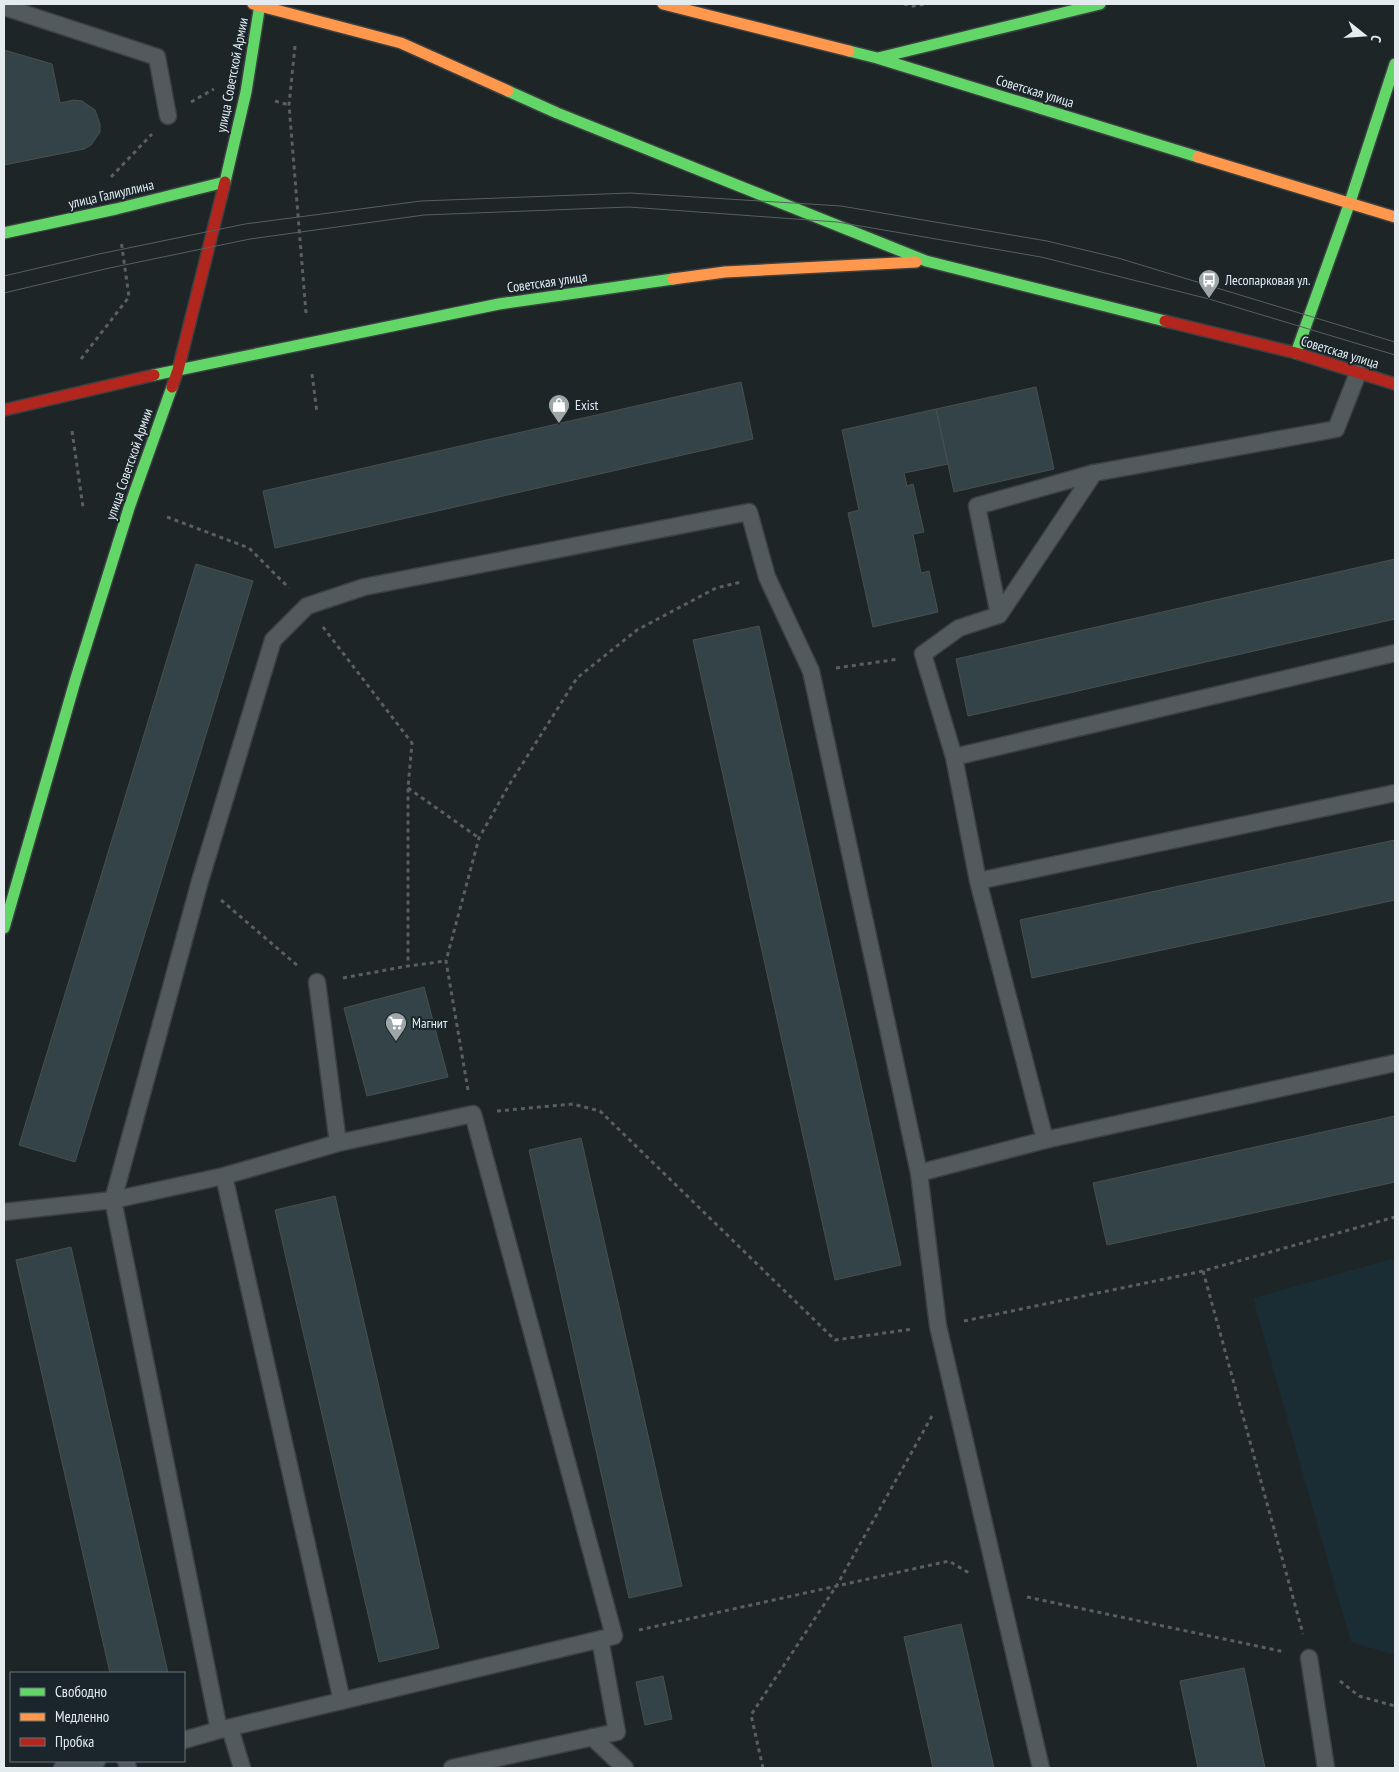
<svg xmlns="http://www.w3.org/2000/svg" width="1399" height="1772" font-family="'PT Sans Narrow',sans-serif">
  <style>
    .built { fill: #1b2d34 }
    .building { fill: #344348; stroke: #494f51 }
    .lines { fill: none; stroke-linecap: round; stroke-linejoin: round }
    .lane-casing { stroke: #3b4042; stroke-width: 19 }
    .fast-casing { stroke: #3b4042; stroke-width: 14 }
    .slow-casing { stroke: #3b4042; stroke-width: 14 }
    .jam-casing { stroke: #3b4042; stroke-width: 14 }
    .path { stroke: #595f62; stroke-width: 3; stroke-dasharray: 4 4; stroke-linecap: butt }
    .lane { stroke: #525a5d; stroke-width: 16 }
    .fast { stroke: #63d668; stroke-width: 11 }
    .slow { stroke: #ff974d; stroke-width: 11 }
    .jam { stroke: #b3261e; stroke-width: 11 }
    .tram { stroke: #595e61; stroke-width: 1 }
    .labels { text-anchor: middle; stroke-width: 4; stroke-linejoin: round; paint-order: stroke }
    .street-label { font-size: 14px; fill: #e4ebef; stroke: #1a262b }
    .poi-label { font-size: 14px; fill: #e4ebef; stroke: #1a262b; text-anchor: start }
  </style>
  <rect width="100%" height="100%" fill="#1e2527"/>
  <path class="built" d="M 1395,1258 L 1395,1655 L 1351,1642 L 1253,1298 Z"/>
  <path class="building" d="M 4,50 L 52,64 L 60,103 L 74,100 L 82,101 L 95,110 L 100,124 L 100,132 L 91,145 L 84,149 L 4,165 Z
    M 741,382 L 753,439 L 275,548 L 263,491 Z
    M 1036,387 L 1054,469 L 954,492 L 936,409 Z
    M 936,409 L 948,464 L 904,473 L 907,486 L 913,484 L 924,532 L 913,534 L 921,573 L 929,571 L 938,612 L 873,627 L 848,513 L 859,510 L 842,430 Z
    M 1395,559 L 1395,619 L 968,716 L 956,659 Z
    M 196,564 L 253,581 L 75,1162 L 19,1145 Z
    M 759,626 L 901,1265 L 835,1280 L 693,640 Z
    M 1395,840 L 1395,900 L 1032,978 L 1020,920 Z
    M 424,987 L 448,1077 L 367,1096 L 344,1008 Z
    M 1395,1116 L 1395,1182 L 1107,1245 L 1093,1183 Z
    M 581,1138 L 682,1586 L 629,1598 L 529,1150 Z
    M 335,1196 L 439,1648 L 379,1662 L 275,1210 Z
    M 71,1247 L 168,1673 L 110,1673 L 16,1260 Z
    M 961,1624 L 994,1768 L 933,1768 L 904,1637 Z
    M 1244,1668 L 1265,1768 L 1198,1768 L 1180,1681 Z
    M 663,1676 L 672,1719 L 645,1725 L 636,1682 Z"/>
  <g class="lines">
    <g class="lane-casing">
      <path id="lane" d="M 4,7 L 157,57 L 168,116
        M 999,615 L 1094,473 L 1336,429 L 1358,373
        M 954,757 L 1395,653
        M 978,881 L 1395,793
        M 317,982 L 338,1143
        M 1045,1140 L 978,881 L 954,757 L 923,654 L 959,628 L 999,615 L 977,506 L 1094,473
        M 919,1173 L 1045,1140 L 1395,1063
        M 224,1176 L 342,1701
        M 4,1212 L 113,1200 L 219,1730 L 184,1740
        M 1309,1658 L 1326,1768
        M 230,1728 L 242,1768
        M 219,1730 L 614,1636 L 473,1114 L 338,1143 L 224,1176 L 113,1200 L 200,881 L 273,640 L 307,606 L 364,587 L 749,512 L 767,577 L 811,671 L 919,1173 L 938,1326 L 1041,1768
        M 592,1737 L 625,1768
        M 126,1761 L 128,1768
        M 62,1768 L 97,1761
        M 452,1768 L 617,1732 L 600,1639"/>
    </g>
    <g class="fast-casing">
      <path id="fast" d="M 849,51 L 877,58 L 1198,157
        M 878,58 L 1100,4
        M 508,91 L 557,113 L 926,261 L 1165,321
        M 4,233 L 116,209 L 225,182 L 246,92 L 260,4
        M 1296,353 L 1350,202 L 1395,64
        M 154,375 L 499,304 L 673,279
        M 4,928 L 76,678 L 129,508 L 172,387"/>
    </g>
    <g class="slow-casing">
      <path id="slow" d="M 253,4 L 401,43 L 508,91
        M 663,4 L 849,51
        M 1198,157 L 1395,217
        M 673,279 L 725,272 L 916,262"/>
    </g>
    <g class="jam-casing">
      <path id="jam" d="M 1165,321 L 1296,353 L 1395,384
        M 172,387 L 178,370 L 225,182
        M 4,410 L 154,375"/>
    </g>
    <path class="path" d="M 904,4 L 913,6 L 928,4
      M 295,46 L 289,105 L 306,313
      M 275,101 L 289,105
      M 191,102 L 214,89
      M 111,177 L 152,134
      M 81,359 L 129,297 L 121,240
      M 312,374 L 317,413
      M 72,431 L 83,507
      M 167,517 L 249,548 L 289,588
      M 323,627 L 412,743 L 408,788 L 408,966
      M 836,668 L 899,659
      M 408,788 L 479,838
      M 221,900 L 298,966
      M 343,978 L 408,966 L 446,961
      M 468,1090 L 446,961 L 479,838 L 509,785 L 577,678 L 637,630 L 716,588 L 741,582
      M 497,1111 L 573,1104 L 600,1111 L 835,1340 L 913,1329
      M 1203,1271 L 1303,1634
      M 964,1321 L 1203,1271 L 1395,1217
      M 1027,1597 L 1285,1652
      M 639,1630 L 949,1561 L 969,1573
      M 1340,1681 L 1359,1696 L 1395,1706
      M 763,1768 L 751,1715 L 837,1585 L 932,1416"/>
    <use href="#lane" class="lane"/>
    <use href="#fast" class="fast"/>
    <use href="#slow" class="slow"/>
    <use href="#jam" class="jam"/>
    <path class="tram" d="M 4,276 L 99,254 L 245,224 L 421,201 L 630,193 L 841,206 L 1047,241 L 1118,258 L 1395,342
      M 4,293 L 105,269 L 250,239 L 424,215 L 629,207 L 837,222 L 1041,257 L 1209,299 L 1395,355"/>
  </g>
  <defs>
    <g id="bus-pin" transform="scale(1.125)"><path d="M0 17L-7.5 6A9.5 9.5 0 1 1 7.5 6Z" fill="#9fa6a9" stroke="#1a262b"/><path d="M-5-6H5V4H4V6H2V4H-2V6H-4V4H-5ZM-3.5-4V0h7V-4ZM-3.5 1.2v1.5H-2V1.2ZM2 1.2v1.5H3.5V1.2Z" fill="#fff"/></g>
    <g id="shop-pin" transform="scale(1.125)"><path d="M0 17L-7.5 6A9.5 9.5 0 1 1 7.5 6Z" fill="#9fa6a9" stroke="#1a262b"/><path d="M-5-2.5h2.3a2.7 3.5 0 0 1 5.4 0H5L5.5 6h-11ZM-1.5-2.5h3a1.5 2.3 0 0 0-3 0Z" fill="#fff"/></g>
    <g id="supermarket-pin" transform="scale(1.125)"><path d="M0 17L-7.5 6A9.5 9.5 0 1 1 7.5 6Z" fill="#9fa6a9" stroke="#1a262b"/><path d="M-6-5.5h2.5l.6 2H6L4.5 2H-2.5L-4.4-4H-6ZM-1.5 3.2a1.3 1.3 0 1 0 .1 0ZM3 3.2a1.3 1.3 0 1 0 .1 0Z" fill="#fff"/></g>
  </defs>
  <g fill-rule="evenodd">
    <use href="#bus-pin" x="1209" y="280"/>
    <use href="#shop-pin" x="559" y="405"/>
    <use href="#supermarket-pin" x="396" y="1023"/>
  </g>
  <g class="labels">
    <g class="street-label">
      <text transform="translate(232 75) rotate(-79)" y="5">улица Советской Армии</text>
      <text transform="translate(1035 91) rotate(17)" y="5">Советская улица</text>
      <text transform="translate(111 194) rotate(-13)" y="5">улица Галиуллина</text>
      <text transform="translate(547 282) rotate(-8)" y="5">Советская улица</text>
      <text transform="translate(1340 352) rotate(17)" y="5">Советская улица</text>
      <text transform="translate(129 464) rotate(-71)" y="5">улица Советской Армии</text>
    </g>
    <g class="poi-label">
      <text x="1225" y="285">Лесопарковая ул.</text>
      <text x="575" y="410">Exist</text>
      <text x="412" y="1028">Магнит</text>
    </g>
  </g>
  <rect width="1399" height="1772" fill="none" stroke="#e4ebef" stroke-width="10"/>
  <rect x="10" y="1672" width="175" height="90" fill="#1a262b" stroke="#6b7579"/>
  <rect x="20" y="1688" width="25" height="8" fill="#63d668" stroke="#6b7579"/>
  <text x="55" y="1697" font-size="15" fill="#e4ebef">Свободно</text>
  <rect x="20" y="1713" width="25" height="8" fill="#ff974d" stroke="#6b7579"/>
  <text x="55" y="1722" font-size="15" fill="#e4ebef">Медленно</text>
  <rect x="20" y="1738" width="25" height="8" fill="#b3261e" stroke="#6b7579"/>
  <text x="55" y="1747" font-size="15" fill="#e4ebef">Пробка</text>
  <g transform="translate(1364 35) rotate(107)" stroke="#1a262b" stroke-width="4" paint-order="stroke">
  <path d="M0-4L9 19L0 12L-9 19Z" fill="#e4ebef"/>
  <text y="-8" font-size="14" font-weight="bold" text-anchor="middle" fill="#e4ebef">С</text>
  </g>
</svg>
